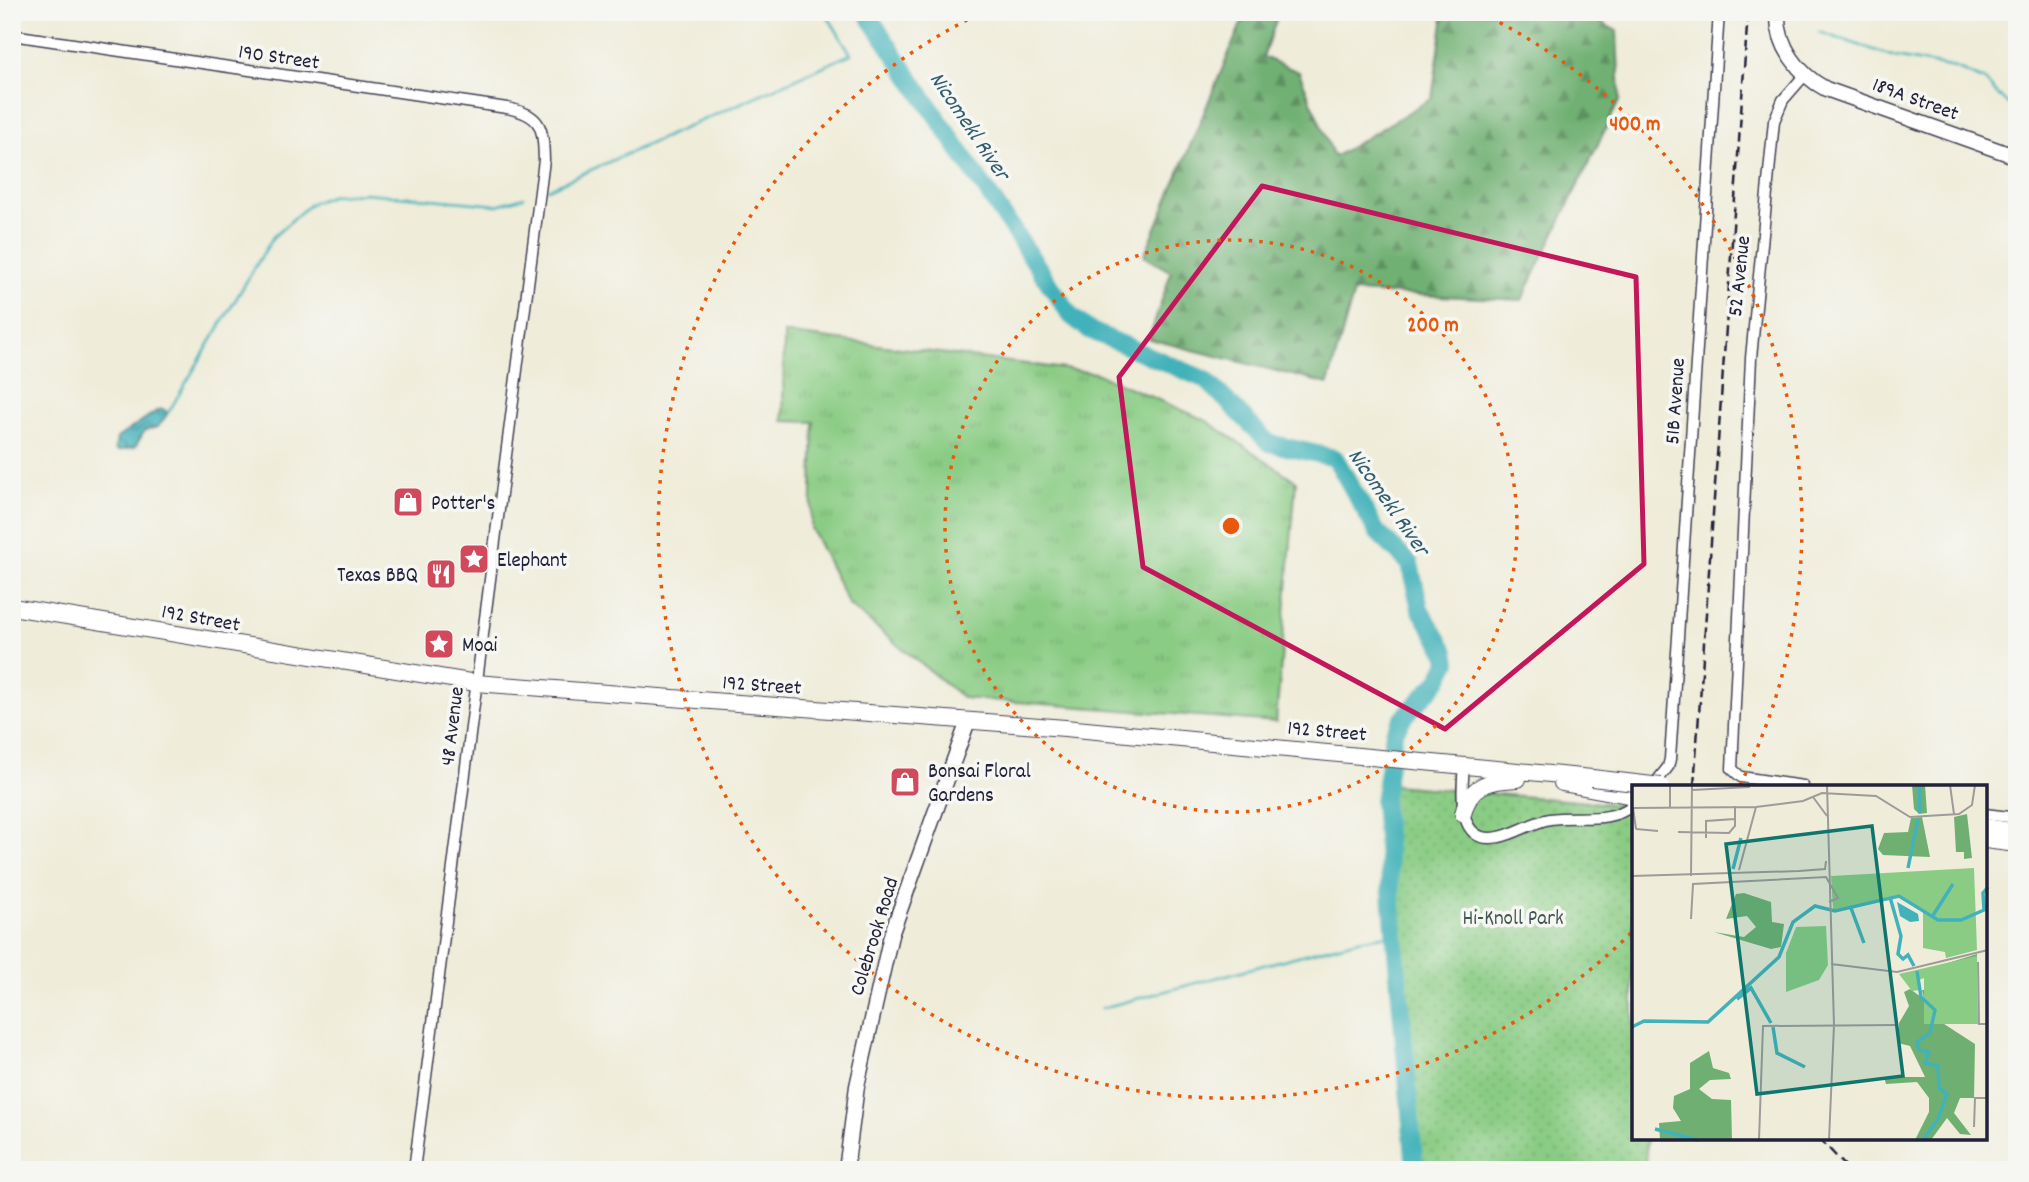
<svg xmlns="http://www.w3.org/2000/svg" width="2029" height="1182" font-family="Dekko,sans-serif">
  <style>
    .grass { fill: url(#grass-tufts); stroke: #567760; stroke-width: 2 }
    .forest { fill: url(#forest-firs); stroke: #486956; stroke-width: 2 }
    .park { fill: url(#park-dots); stroke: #567760; stroke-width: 2 }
    .water { fill: url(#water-waves); stroke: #326a7a; stroke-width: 2 }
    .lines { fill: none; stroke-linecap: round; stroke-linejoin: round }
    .stream { stroke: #42b2ba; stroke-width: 2.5 }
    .river { stroke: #42b2ba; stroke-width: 18 }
    .minor-casing { stroke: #414053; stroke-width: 13 }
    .tertiary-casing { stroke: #414053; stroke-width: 17 }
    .secondary-casing { stroke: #414053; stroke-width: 18 }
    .minor { stroke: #fff; stroke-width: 10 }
    .tertiary { stroke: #fff; stroke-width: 14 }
    .secondary { stroke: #fff; stroke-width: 16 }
    .rail { stroke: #22223b; stroke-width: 2.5; stroke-dasharray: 10 5; stroke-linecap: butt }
    .secondary-bridge-casing { stroke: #414053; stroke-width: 18; stroke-linecap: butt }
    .secondary-bridge { stroke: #fff; stroke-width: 16 }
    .marked { fill: none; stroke: #c2185b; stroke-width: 5; stroke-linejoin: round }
    .ring { fill: none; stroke: #e8590c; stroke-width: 3.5; stroke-dasharray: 3.5 7 }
    .labels { text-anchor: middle; stroke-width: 7; stroke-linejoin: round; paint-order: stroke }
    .street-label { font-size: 21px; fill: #22223b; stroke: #f6f6f2 }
    .poi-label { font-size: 21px; fill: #22223b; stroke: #f6f6f2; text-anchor: start }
    .park-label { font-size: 21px; fill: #415551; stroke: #f6f6f2 }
    .water-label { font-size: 23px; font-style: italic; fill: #2f5c6e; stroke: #f6f6f2 }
    .inset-river { fill: none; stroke: #42b2ba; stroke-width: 3.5 }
    .inset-road { fill: none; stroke: #9d9b9a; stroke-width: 2 }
    .view { fill: #0f766e; fill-opacity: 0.15; stroke: #0f766e; stroke-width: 3.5 }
    .inset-edge { fill: none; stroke: #22223b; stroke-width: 3.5 }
    .centre { fill: #e8590c; stroke: #f6f6f2; stroke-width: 3.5 }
    .ring-label { font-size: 21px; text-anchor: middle; font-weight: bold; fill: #e8590c; stroke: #f6f6f2; stroke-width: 7; stroke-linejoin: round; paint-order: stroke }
  </style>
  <defs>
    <pattern id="grass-tufts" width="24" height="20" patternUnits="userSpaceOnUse" patternTransform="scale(1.75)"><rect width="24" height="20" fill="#8acc84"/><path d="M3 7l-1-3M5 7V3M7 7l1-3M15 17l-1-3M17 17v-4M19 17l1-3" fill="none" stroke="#77af73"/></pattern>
    <pattern id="forest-firs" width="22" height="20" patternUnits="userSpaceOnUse" patternTransform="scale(1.75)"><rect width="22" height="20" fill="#6fb072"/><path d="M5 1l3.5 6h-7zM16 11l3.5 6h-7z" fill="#5b8f5f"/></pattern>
    <pattern id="park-dots" width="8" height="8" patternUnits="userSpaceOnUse" patternTransform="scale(1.75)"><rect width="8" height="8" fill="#8acc84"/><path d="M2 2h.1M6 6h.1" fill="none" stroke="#77af73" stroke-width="1.8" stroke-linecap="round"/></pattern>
    <pattern id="water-waves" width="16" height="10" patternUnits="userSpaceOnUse" patternTransform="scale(1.75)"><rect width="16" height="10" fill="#42b2ba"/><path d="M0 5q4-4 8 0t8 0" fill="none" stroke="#379098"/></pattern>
  </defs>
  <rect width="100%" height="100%" fill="#f6f6f2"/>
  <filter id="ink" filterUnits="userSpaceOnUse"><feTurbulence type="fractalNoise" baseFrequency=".0143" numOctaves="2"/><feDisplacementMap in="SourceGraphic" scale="14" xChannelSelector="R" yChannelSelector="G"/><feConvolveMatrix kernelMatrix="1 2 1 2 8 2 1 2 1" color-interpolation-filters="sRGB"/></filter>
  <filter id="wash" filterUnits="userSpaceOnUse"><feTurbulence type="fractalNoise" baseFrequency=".00686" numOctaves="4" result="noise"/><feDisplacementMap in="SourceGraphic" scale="28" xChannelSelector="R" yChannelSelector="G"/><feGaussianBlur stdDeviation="1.57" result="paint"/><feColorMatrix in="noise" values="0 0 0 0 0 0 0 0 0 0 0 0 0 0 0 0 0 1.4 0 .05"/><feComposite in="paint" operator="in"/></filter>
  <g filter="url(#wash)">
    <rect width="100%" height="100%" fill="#efecd9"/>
    <path class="grass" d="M 784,333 L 1096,373 L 1205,420 L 1296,481 L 1276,722 L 963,698 L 849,605 L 811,528 L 814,422 L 783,421 Z"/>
    <path class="forest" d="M 1246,12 L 1279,12 L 1263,57 L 1299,72 L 1334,157 L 1432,98 L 1443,23 L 1441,12 L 1582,12 L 1617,31 L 1620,99 L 1522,300 L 1354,292 L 1328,384 L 1149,339 L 1171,272 L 1144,256 Z"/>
    <path class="park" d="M 1393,785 L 1633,806 L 1633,1138 L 1647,1138 L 1645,1170 L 1421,1170 C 1405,1098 1401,1024 1396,951 C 1392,892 1377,844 1393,785 Z"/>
    <path class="water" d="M 163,409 L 168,413 L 158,427 L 145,430 L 135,447 L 118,451 L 115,449 L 117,438 L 158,410 Z"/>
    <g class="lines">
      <path class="stream" d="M 1688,13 L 1709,15
        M 1819,32 L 1895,57 L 1955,68 L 1984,80 L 2005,102 L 2017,108
        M 548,189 L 851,54 L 825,12
        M 168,413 L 273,237 L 310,204 L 333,195 L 365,193 L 497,205 L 524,197
        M 1102,1008 L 1358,940 L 1395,934"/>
      <path class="river" d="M 866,12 L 1071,316 L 1089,330 L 1206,380 L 1269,443 L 1335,458 L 1377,532 L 1410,564 L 1420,609 L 1446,652 L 1448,662 L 1439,680 L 1403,718 L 1394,733 L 1383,802 L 1415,1170"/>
    </g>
  </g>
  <g filter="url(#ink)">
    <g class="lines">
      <g class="minor-casing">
        <path id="minor" d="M 12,35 L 507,108 C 542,115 543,127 544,160 L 414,1170
          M 1464,764 C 1462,791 1455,846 1499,837 C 1516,834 1532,822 1550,819 C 1578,815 1610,824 1633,805
          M 1653,786 L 1668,767 L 1670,759 L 1719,12
          M 1803,786 L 1741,777 L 1732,769 L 1751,358 L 1774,121 L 1783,100 L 1803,77
          M 1985,814 L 2017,818"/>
      </g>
      <g class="tertiary-casing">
        <path id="tertiary" d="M 1778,12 C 1776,45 1799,75 1826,89 L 2017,157
          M 846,1170 L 857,1086 L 891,935 L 968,721"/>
      </g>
      <g class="secondary-casing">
        <path id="secondary" d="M 12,607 L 476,683 L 1065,728 L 1592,778
          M 1562,783 L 1633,796
          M 1463,814 C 1470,784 1490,780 1518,779
          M 1985,827 L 2017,832
          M 1985,840 L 2017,844"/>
      </g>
      <use href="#minor" class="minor"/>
      <use href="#tertiary" class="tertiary"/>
      <use href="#secondary" class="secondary"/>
      <path class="rail" d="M 1694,786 L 1748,12
        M 1819,1138 L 1849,1170"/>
      <g class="secondary-bridge-casing">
        <path id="secondary-bridge" d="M 1592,778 L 1661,786"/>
      </g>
      <use href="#secondary-bridge" class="secondary-bridge"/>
    </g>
  </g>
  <path class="marked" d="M 1262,186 L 1636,277 L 1644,564 L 1445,729 L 1143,567 L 1119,377 Z"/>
  <g class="ring">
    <circle cx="1231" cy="526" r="286"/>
    <path d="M1631 933A571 571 0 1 1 981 13M1481 13A571 571 0 0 1 1740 785"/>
  </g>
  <defs>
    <g id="shop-square" transform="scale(1.575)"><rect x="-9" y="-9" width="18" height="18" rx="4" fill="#d1495b" stroke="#f6f6f2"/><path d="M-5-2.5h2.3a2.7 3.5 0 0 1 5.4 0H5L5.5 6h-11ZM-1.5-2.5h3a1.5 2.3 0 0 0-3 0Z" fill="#fff"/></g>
    <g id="sight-square" transform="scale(1.575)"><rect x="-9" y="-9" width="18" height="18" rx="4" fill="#d1495b" stroke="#f6f6f2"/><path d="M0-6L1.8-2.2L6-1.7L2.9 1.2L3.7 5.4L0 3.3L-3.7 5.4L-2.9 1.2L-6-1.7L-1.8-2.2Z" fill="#fff"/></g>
    <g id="restaurant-square" transform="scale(1.575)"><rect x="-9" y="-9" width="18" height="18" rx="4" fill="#d1495b" stroke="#f6f6f2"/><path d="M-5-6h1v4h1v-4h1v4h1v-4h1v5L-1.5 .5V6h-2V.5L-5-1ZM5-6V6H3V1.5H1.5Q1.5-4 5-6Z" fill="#fff"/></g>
  </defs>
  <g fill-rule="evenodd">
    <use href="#shop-square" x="408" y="502"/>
    <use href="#sight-square" x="474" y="559"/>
    <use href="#restaurant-square" x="441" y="574"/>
    <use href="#sight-square" x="439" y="644"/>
    <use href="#shop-square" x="905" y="782"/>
  </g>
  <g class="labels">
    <g class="street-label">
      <text transform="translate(279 56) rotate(8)" y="7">190 Street</text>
      <text transform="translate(1916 98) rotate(20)" y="7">189A Street</text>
      <text transform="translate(1738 276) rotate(-84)" y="7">52 Avenue</text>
      <text transform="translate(1674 401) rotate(-86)" y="7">51B Avenue</text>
      <text transform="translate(201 617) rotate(10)" y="7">192 Street</text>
      <text transform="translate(762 684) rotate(4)" y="7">192 Street</text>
      <text transform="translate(451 726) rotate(-83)" y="7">48 Avenue</text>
      <text transform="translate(1327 730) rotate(5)" y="7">192 Street</text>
      <text transform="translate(873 936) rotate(-73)" y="7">Colebrook Road</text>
    </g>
    <g class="poi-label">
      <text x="431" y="509">Potter's</text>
      <text x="497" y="566">Elephant</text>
      <text x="418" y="581" text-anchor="end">Texas BBQ</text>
      <text x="462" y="651">Moai</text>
      <text x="928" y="777">Bonsai Floral<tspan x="928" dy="24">Gardens</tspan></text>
    </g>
    <g class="park-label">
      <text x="1513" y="924">Hi-Knoll Park</text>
    </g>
    <g class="water-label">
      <text transform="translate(971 125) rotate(56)" y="8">Nicomekl River</text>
      <text transform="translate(1390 501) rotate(55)" y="8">Nicomekl River</text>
    </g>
  </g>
  <g transform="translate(1632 785)">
    <rect width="355" height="355" fill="#efecd9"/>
    <path d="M 194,141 L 196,180 L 187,195 L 154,207 L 154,168 L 164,142 Z" fill="#8acc84"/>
    <path d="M 280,0 L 293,0 L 295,28 L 287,29 L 282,24 ZM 335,29 L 340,73 L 332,74 L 332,67 L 324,67 L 322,32 ZM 290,32 L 298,72 L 251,70 L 246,64 L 252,48 L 276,47 L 279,33 ZM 112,108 L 139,117 L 140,137 L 152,139 L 149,162 L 139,164 L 82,147 L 112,152 L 124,142 L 115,131 L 94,134 L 104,109 ZM 345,169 L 345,234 L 309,237 L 343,259 L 342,313 L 328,313 L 322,328 L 339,350 L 328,349 L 315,333 L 299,355 L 283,355 L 297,327 L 297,313 L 285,297 L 254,299 L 252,292 L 293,292 L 278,261 L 266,258 L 267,238 L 277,221 L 272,207 L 278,204 L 292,214 L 290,205 L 295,205 L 290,186 ZM 77,266 L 81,283 L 97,288 L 99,294 L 78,295 L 67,304 L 80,314 L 99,315 L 100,355 L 28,355 L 27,338 L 49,336 L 41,323 L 42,311 L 58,304 L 58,278 Z" fill="#6fb072"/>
    <path d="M 342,83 L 345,165 L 314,173 L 313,167 L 291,163 L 291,125 L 269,111 L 201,125 L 199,91 ZM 345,171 L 346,239 L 292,239 L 292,193 L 287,195 L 289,205 L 280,206 L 267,189 Z" fill="#8acc84"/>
    <path d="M 265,117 L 286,129 L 287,136 L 278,137 L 268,131 Z" fill="#42b2ba"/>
    <path class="inset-river" d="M 287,0 L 288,28M 276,83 L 286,34M 101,84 L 109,53M 258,112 L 269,151 L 266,169 L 271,174 L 276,170 L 282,181M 219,123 L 232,158M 300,132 L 321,99M 285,186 L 289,212 L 303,225 L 298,248 L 285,257 L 287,265 L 297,267 L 293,278 L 306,281 L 307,303 L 315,309 L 306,334 L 291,355M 105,214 L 119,203 L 139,238M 0,242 L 12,236 L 76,237 L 147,172 L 161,137 L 183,121 L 203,126 L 267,111 L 306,135 L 329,135 L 352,125 L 351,108 L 356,102M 141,242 L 145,268 L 173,282M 23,344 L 66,355"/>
    <path class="inset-road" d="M 195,0 L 202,240 L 197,355M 318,0 L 322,29M 60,5 L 118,2M 181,12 L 195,31M 0,23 L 124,22 L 171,16 L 190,8 L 244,11 L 278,32 L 327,29 L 340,20 L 343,0M 1,23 L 4,44M 38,23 L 38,0M 4,44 L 26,46M 46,47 L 97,48 L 103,41 L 103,21M 74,53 L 74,36 L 103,34M 107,85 L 124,22M 0,91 L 167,86 L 193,84 L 194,76M 59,91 L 60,0M 59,134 L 61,99 L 194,92 L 206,113 L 197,117M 346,177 L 347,239 L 356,239M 199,179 L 265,187 L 356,165M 342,342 L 343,313 L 356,313M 127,355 L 131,241 L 266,240"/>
    <path class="view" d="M 240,41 L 271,291 L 125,309 L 94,59 Z"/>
    <rect width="355" height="355" class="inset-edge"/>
  </g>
  <circle cx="1231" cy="526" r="10" class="centre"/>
  <g class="ring-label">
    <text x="1635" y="130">400 m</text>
    <text x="1433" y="331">200 m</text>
  </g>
  <rect width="2029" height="1182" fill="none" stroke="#f6f6f2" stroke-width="42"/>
</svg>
